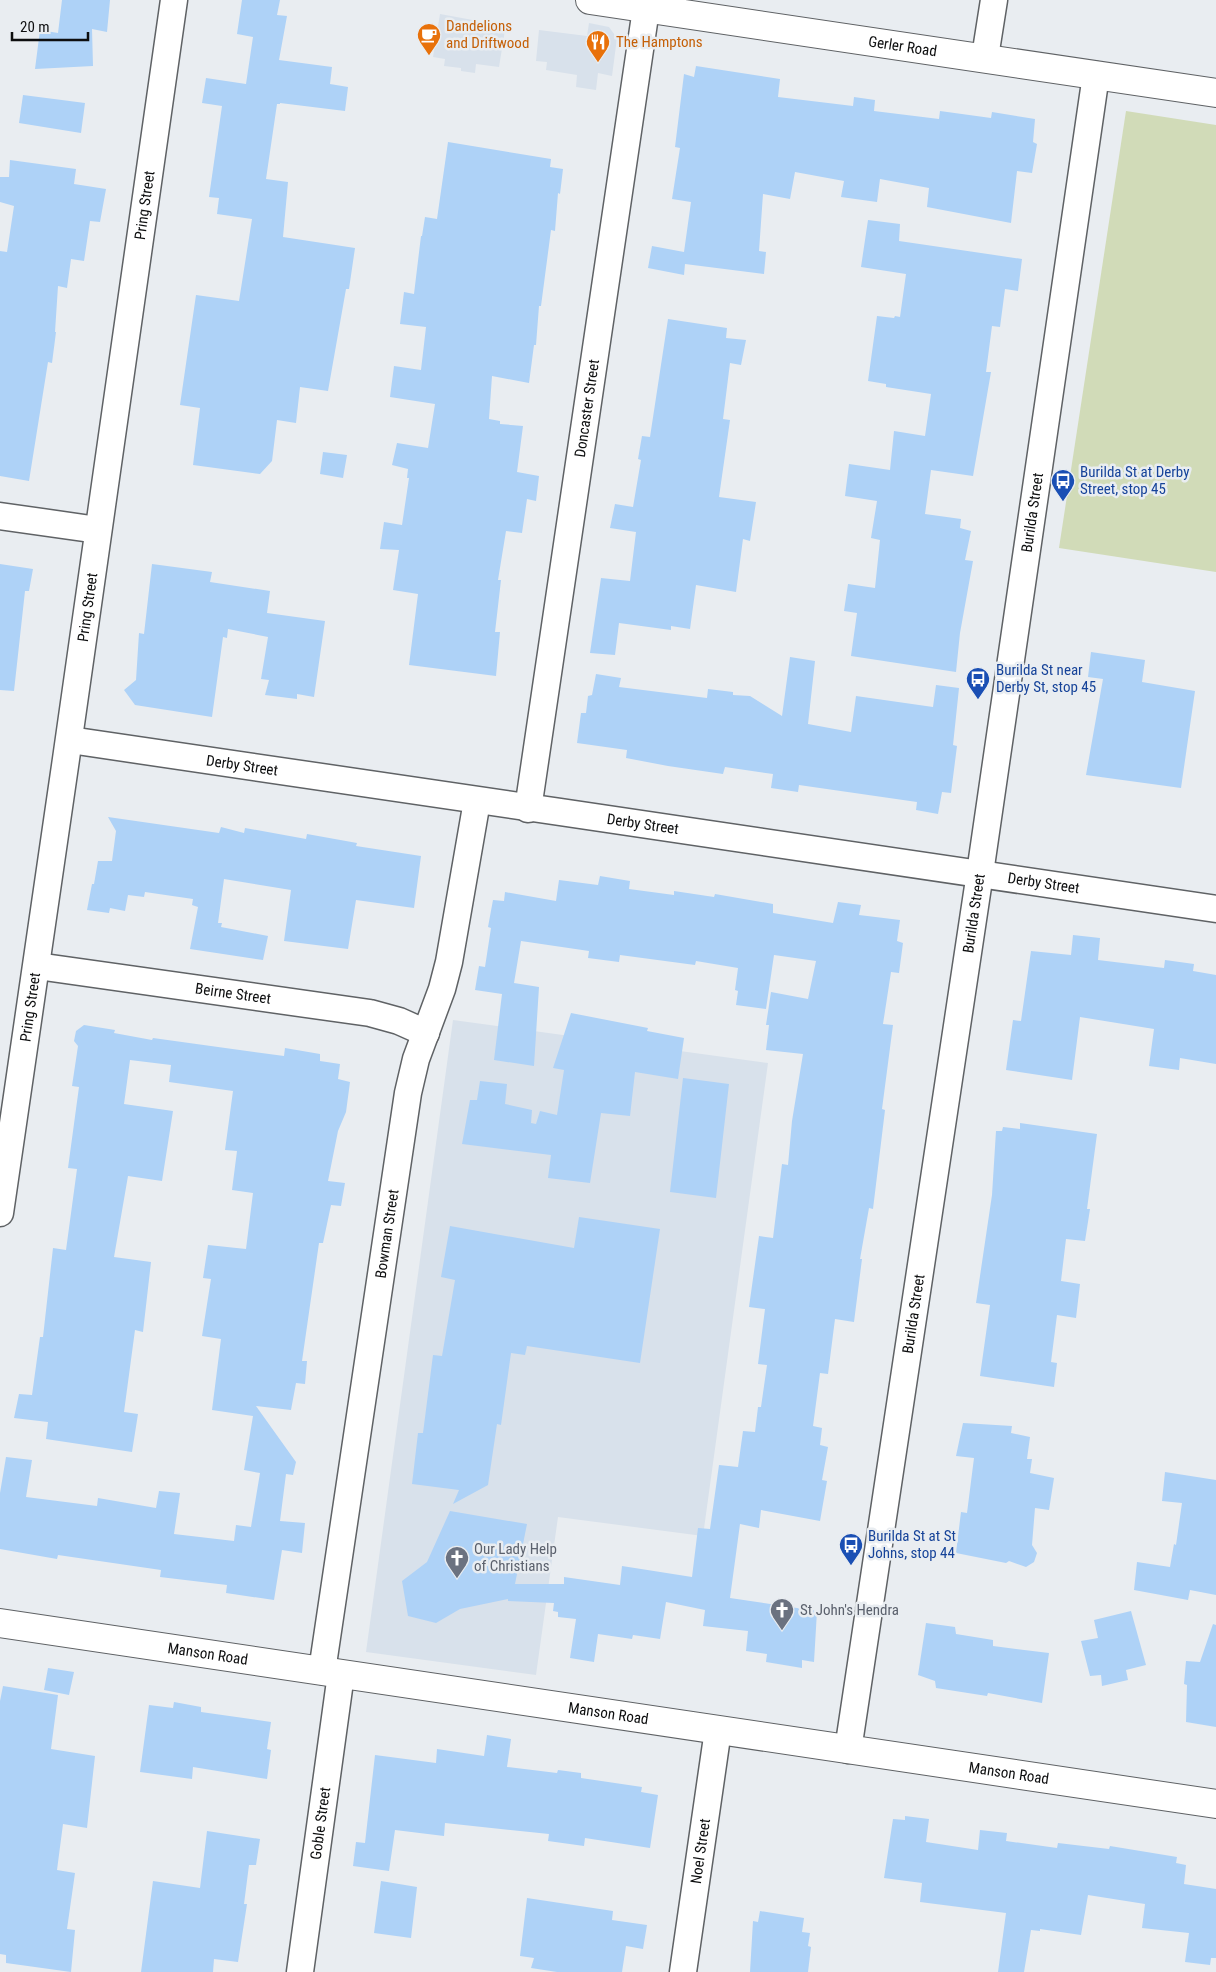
<svg xmlns="http://www.w3.org/2000/svg" width="1216" height="1972" font-family="'Roboto Condensed',sans-serif">
  <style>
    .built { fill: #d8e1eb }
    .green { fill: #d1dbb8 }
    .building { fill: #aed2f7 }
    .lines { fill: none; stroke-linecap: round; stroke-linejoin: round }
    .street-casing { stroke: #5f6265; stroke-width: 29 }
    .secondary-casing { stroke: #5f6265; stroke-width: 30 }
    .street { stroke: #fff; stroke-width: 26 }
    .secondary { stroke: #fff; stroke-width: 28 }
    .labels { text-anchor: middle; stroke-width: 5; stroke-linejoin: round; paint-order: stroke }
    .food-label { font-size: 15px; fill: #c56008; stroke: #e9edf1; text-anchor: start }
    .street-label { font-size: 15px; fill: #0d0e0f; stroke: #e9edf1 }
    .transit-label { font-size: 15px; fill: #164399; stroke: #e9edf1; text-anchor: start }
    .worship-label { font-size: 15px; fill: #5b616d; stroke: #e9edf1; text-anchor: start }
  </style>
  <rect width="100%" height="100%" fill="#e9edf1"/>
  <path class="built" d="M 440,14 L 500,25 L 500,29 L 505,30 L 499,67 L 476,64 L 475,73 L 461,71 L 461,68 L 444,66 L 445,59 L 433,57 Z
    M 589,23 L 609,27 L 617,38 L 612,76 L 598,73 L 596,90 L 576,87 L 577,75 L 546,70 L 547,62 L 536,61 L 539,30 L 587,36 Z
    M 453,1020 L 768,1063 L 703,1536 L 558,1517 L 536,1675 L 366,1652 Z"/>
  <path class="green" d="M 1126,111 L 1216,125 L 1216,572 L 1059,548 Z"/>
  <path class="building" d="M 62,0 L 110,0 L 107,32 L 92,29 L 93,66 L 35,69 L 40,30 L 58,33 Z
    M 242,0 L 280,0 L 277,15 L 287,16 L 279,60 L 332,67 L 330,84 L 348,87 L 345,111 L 280,103 L 280,104 L 277,104 L 266,179 L 288,182 L 283,237 L 355,248 L 349,289 L 346,289 L 328,391 L 300,387 L 296,423 L 277,420 L 272,461 L 260,474 L 193,465 L 200,408 L 180,405 L 196,295 L 239,301 L 252,219 L 217,214 L 219,198 L 209,197 L 222,106 L 202,103 L 206,78 L 246,84 L 253,37 L 237,34 Z
    M 696,66 L 780,79 L 778,97 L 853,106 L 854,97 L 875,100 L 874,111 L 939,119 L 940,111 L 991,118 L 992,112 L 1035,119 L 1033,142 L 1037,144 L 1032,173 L 1017,171 L 1011,223 L 927,207 L 929,188 L 880,179 L 877,202 L 841,197 L 844,181 L 795,172 L 790,199 L 763,194 L 759,251 L 766,252 L 764,274 L 685,264 L 684,275 L 648,268 L 652,246 L 684,252 L 691,202 L 672,199 L 680,148 L 675,147 L 684,74 L 694,77 Z
    M 23,95 L 85,103 L 81,133 L 19,123 Z
    M 448,142 L 551,159 L 550,167 L 563,169 L 560,194 L 558,193 L 555,231 L 551,230 L 541,306 L 539,306 L 536,345 L 534,345 L 529,383 L 492,376 L 489,419 L 500,421 L 500,424 L 523,426 L 517,472 L 539,476 L 536,501 L 527,499 L 522,533 L 506,531 L 498,580 L 501,580 L 495,632 L 500,632 L 496,676 L 409,665 L 418,594 L 393,590 L 399,550 L 380,549 L 384,522 L 402,525 L 409,478 L 407,478 L 408,469 L 392,465 L 397,443 L 428,448 L 435,404 L 390,397 L 394,366 L 421,370 L 426,327 L 400,324 L 404,292 L 414,294 L 421,236 L 422,236 L 425,217 L 437,219 Z
    M 10,160 L 76,169 L 74,184 L 106,189 L 100,222 L 90,221 L 84,261 L 71,259 L 67,288 L 58,286 L 55,332 L 56,332 L 52,363 L 48,362 L 29,481 L 0,476 L 0,251 L 7,252 L 14,206 L 0,202 L 0,177 L 9,177 Z
    M 868,220 L 900,224 L 899,241 L 1022,259 L 1018,291 L 1005,289 L 1000,327 L 992,326 L 986,372 L 991,372 L 973,476 L 931,470 L 925,514 L 961,519 L 960,528 L 971,531 L 965,560 L 973,561 L 960,633 L 956,672 L 851,656 L 857,613 L 844,611 L 848,584 L 875,588 L 880,540 L 871,538 L 877,501 L 845,496 L 849,464 L 890,470 L 894,431 L 925,436 L 931,394 L 886,387 L 886,384 L 868,381 L 877,316 L 894,318 L 895,316 L 900,317 L 906,274 L 861,267 Z
    M 668,319 L 727,328 L 726,338 L 746,340 L 741,365 L 730,363 L 723,419 L 730,420 L 719,497 L 756,502 L 750,541 L 743,539 L 736,592 L 696,585 L 690,629 L 671,626 L 671,630 L 619,623 L 615,655 L 590,653 L 601,578 L 630,581 L 636,532 L 610,528 L 615,504 L 633,507 L 641,460 L 638,459 L 642,436 L 650,437 Z
    M 323,452 L 347,455 L 343,478 L 320,474 Z
    M 0,564 L 33,569 L 29,591 L 25,591 L 14,691 L 0,690 Z
    M 152,564 L 212,572 L 210,582 L 270,591 L 267,613 L 325,621 L 314,697 L 297,694 L 297,699 L 265,695 L 269,680 L 261,679 L 268,637 L 228,629 L 227,638 L 223,637 L 212,717 L 135,705 L 124,690 L 136,680 L 139,633 L 144,634 Z
    M 1091,652 L 1145,660 L 1142,682 L 1195,691 L 1181,788 L 1086,775 L 1103,679 L 1088,677 Z
    M 790,657 L 815,661 L 808,724 L 851,732 L 856,696 L 933,707 L 936,685 L 959,688 L 953,745 L 957,746 L 951,793 L 942,792 L 938,814 L 916,810 L 917,802 L 799,785 L 798,792 L 771,788 L 773,774 L 725,767 L 723,774 L 668,766 L 626,758 L 627,750 L 577,743 L 581,713 L 586,713 L 588,696 L 592,695 L 596,674 L 621,678 L 619,687 L 707,698 L 708,689 L 733,692 L 733,695 L 750,696 L 782,716 Z
    M 108,817 L 219,833 L 221,827 L 244,833 L 245,828 L 306,839 L 307,834 L 357,843 L 356,846 L 421,856 L 414,908 L 356,900 L 348,949 L 284,941 L 291,890 L 224,879 L 218,923 L 222,923 L 221,927 L 268,936 L 263,960 L 190,949 L 198,907 L 192,905 L 193,899 L 145,892 L 144,897 L 128,895 L 125,911 L 110,908 L 109,913 L 87,910 L 92,884 L 94,884 L 98,861 L 112,861 L 116,831 Z
    M 600,876 L 630,881 L 629,889 L 674,895 L 674,891 L 714,897 L 715,894 L 773,904 L 773,913 L 833,923 L 838,902 L 861,905 L 859,915 L 900,920 L 897,941 L 903,943 L 899,973 L 891,972 L 883,1024 L 893,1025 L 882,1109 L 885,1110 L 873,1209 L 869,1208 L 860,1259 L 862,1259 L 854,1322 L 835,1319 L 828,1374 L 820,1373 L 813,1426 L 822,1428 L 820,1445 L 828,1447 L 822,1480 L 827,1481 L 820,1521 L 761,1510 L 759,1528 L 740,1524 L 730,1598 L 817,1611 L 814,1662 L 802,1660 L 802,1668 L 766,1662 L 767,1654 L 746,1651 L 748,1631 L 703,1626 L 705,1610 L 666,1602 L 660,1639 L 633,1635 L 632,1639 L 598,1634 L 594,1662 L 570,1658 L 576,1619 L 558,1617 L 558,1612 L 553,1611 L 554,1603 L 508,1601 L 508,1599 L 460,1609 L 436,1623 L 408,1616 L 402,1581 L 427,1562 L 450,1511 L 527,1524 L 515,1584 L 564,1584 L 564,1577 L 620,1585 L 622,1566 L 692,1577 L 698,1528 L 710,1529 L 719,1465 L 738,1467 L 743,1431 L 755,1432 L 758,1407 L 761,1407 L 767,1365 L 758,1364 L 765,1309 L 749,1307 L 759,1236 L 773,1238 L 782,1164 L 788,1165 L 792,1121 L 803,1054 L 766,1050 L 769,1025 L 766,1025 L 771,992 L 808,999 L 816,961 L 774,955 L 766,1009 L 736,1005 L 738,991 L 735,990 L 738,968 L 696,961 L 695,965 L 620,955 L 619,962 L 588,958 L 589,951 L 521,941 L 514,983 L 539,987 L 534,1066 L 494,1060 L 502,994 L 475,990 L 479,966 L 485,967 L 491,928 L 488,927 L 493,900 L 504,901 L 505,892 L 556,901 L 559,880 L 598,885 Z
    M 1073,935 L 1100,938 L 1098,960 L 1164,968 L 1165,960 L 1194,964 L 1193,971 L 1216,975 L 1216,1064 L 1180,1058 L 1179,1070 L 1149,1066 L 1154,1029 L 1080,1017 L 1072,1080 L 1006,1070 L 1013,1020 L 1021,1021 L 1031,951 L 1071,955 Z
    M 571,1013 L 648,1028 L 647,1031 L 684,1038 L 678,1079 L 635,1072 L 630,1116 L 601,1113 L 590,1183 L 548,1178 L 551,1155 L 462,1144 L 470,1100 L 477,1100 L 480,1081 L 507,1084 L 505,1104 L 532,1110 L 531,1123 L 536,1124 L 540,1111 L 557,1115 L 564,1070 L 553,1068 Z
    M 84,1025 L 115,1030 L 114,1033 L 152,1040 L 153,1038 L 284,1056 L 285,1048 L 320,1054 L 320,1061 L 340,1064 L 338,1079 L 350,1082 L 346,1112 L 338,1131 L 328,1181 L 345,1183 L 341,1206 L 331,1205 L 323,1243 L 319,1243 L 302,1361 L 307,1361 L 305,1384 L 296,1383 L 291,1410 L 256,1406 L 296,1462 L 293,1475 L 286,1474 L 280,1521 L 305,1523 L 302,1553 L 282,1550 L 274,1600 L 226,1593 L 227,1585 L 160,1577 L 161,1570 L 58,1555 L 57,1559 L 0,1549 L 0,1493 L 6,1457 L 32,1460 L 26,1497 L 97,1506 L 98,1498 L 156,1508 L 159,1491 L 180,1493 L 174,1534 L 234,1541 L 236,1525 L 251,1527 L 260,1473 L 244,1470 L 253,1416 L 212,1410 L 221,1339 L 202,1336 L 211,1279 L 203,1278 L 208,1245 L 246,1249 L 253,1193 L 232,1190 L 237,1151 L 225,1150 L 233,1091 L 169,1082 L 171,1065 L 130,1060 L 124,1104 L 173,1111 L 162,1181 L 128,1176 L 114,1257 L 151,1262 L 143,1332 L 135,1330 L 124,1412 L 138,1414 L 132,1452 L 46,1439 L 48,1422 L 14,1418 L 19,1394 L 32,1395 L 40,1337 L 43,1337 L 53,1248 L 66,1250 L 77,1169 L 68,1168 L 79,1087 L 72,1086 L 78,1046 L 74,1041 L 76,1031 Z
    M 683,1078 L 729,1084 L 716,1198 L 670,1192 Z
    M 1020,1123 L 1097,1134 L 1087,1209 L 1090,1209 L 1085,1241 L 1066,1239 L 1061,1281 L 1080,1284 L 1076,1318 L 1057,1315 L 1051,1362 L 1057,1363 L 1054,1387 L 980,1376 L 990,1305 L 976,1303 L 992,1195 L 996,1131 L 1002,1131 L 1003,1127 L 1020,1129 Z
    M 579,1217 L 660,1229 L 640,1363 L 527,1346 L 525,1355 L 511,1353 L 501,1425 L 497,1424 L 488,1485 L 453,1504 L 459,1490 L 412,1484 L 418,1433 L 423,1433 L 433,1355 L 442,1356 L 455,1280 L 441,1277 L 450,1226 L 574,1248 Z
    M 963,1423 L 1012,1426 L 1011,1433 L 1030,1437 L 1027,1459 L 1032,1459 L 1030,1473 L 1054,1478 L 1049,1510 L 1035,1508 L 1032,1545 L 1037,1553 L 1034,1562 L 1026,1567 L 1009,1561 L 1006,1563 L 956,1553 L 961,1512 L 967,1513 L 974,1458 L 956,1456 Z
    M 1165,1472 L 1216,1480 L 1216,1595 L 1190,1590 L 1188,1600 L 1134,1590 L 1137,1562 L 1170,1567 L 1174,1544 L 1176,1545 L 1182,1503 L 1162,1501 Z
    M 1131,1611 L 1146,1665 L 1126,1670 L 1128,1680 L 1102,1686 L 1101,1675 L 1090,1676 L 1081,1641 L 1098,1638 L 1094,1620 Z
    M 926,1623 L 955,1627 L 956,1634 L 993,1640 L 993,1646 L 1049,1653 L 1042,1703 L 988,1693 L 987,1696 L 936,1688 L 935,1681 L 918,1675 Z
    M 1213,1624 L 1216,1625 L 1216,1727 L 1186,1722 L 1187,1685 L 1184,1684 L 1186,1661 L 1200,1662 Z
    M 48,1668 L 74,1672 L 69,1695 L 44,1690 Z
    M 3,1686 L 58,1695 L 51,1749 L 95,1756 L 87,1828 L 63,1824 L 57,1870 L 75,1873 L 67,1929 L 75,1930 L 71,1972 L 6,1963 L 6,1955 L 0,1954 L 0,1701 Z
    M 174,1702 L 201,1707 L 201,1712 L 271,1722 L 267,1749 L 271,1750 L 267,1779 L 193,1767 L 192,1779 L 140,1772 L 149,1705 L 173,1708 Z
    M 487,1735 L 511,1739 L 507,1767 L 557,1773 L 558,1770 L 581,1773 L 581,1778 L 642,1787 L 641,1792 L 658,1795 L 650,1848 L 585,1838 L 584,1846 L 548,1841 L 549,1834 L 445,1823 L 444,1836 L 395,1830 L 389,1871 L 353,1866 L 356,1842 L 365,1843 L 375,1755 L 436,1763 L 437,1749 L 484,1756 Z
    M 905,1816 L 929,1819 L 926,1842 L 978,1850 L 980,1830 L 1007,1833 L 1006,1841 L 1057,1848 L 1058,1843 L 1109,1849 L 1110,1846 L 1177,1857 L 1176,1863 L 1186,1865 L 1184,1884 L 1216,1889 L 1216,1958 L 1211,1958 L 1210,1965 L 1185,1962 L 1189,1933 L 1142,1928 L 1145,1904 L 1088,1895 L 1081,1935 L 1040,1929 L 1040,1931 L 1031,1930 L 1024,1972 L 998,1972 L 1006,1913 L 920,1902 L 922,1883 L 884,1878 L 893,1819 L 905,1820 Z
    M 207,1831 L 260,1839 L 256,1865 L 249,1865 L 244,1904 L 247,1904 L 238,1962 L 214,1959 L 213,1972 L 141,1972 L 153,1881 L 200,1888 Z
    M 381,1881 L 417,1887 L 411,1938 L 374,1933 Z
    M 527,1898 L 613,1911 L 612,1920 L 647,1925 L 643,1949 L 626,1946 L 622,1972 L 557,1972 L 531,1968 L 534,1958 L 520,1956 Z
    M 760,1911 L 804,1918 L 802,1932 L 810,1933 L 808,1946 L 811,1947 L 808,1972 L 750,1972 L 753,1921 L 758,1922 Z"/>
  <g class="lines">
    <g class="street-casing">
      <g id="street">
        <path d="M 985,57 L 994,0"/>
        <path d="M 0,516 L 98,530"/>
        <path id="s1" d="M 70,740 C 452,797 834,851 1216,909"/>
        <path id="s2" d="M 528,809 L 646,9"/>
        <path id="s3" d="M 37,966 L 370,1013 L 399,1021 L 426,1033"/>
        <path id="s4" d="M 0,1213 C 60,809 116,404 174,0"/>
        <path id="s5" d="M 322,1671 L 408,1093 L 416,1059 L 442,989 L 449,962 L 477,801"/>
        <path id="s6" d="M 848,1750 L 980,873 L 1096,75"/>
        <path id="s7" d="M 300,1972 L 341,1674"/>
        <path id="s8" d="M 683,1972 L 718,1730"/>
      </g>
    </g>
    <g class="secondary-casing">
      <g id="secondary">
        <path id="s9" d="M 590,0 L 1216,93"/>
        <path id="s10" d="M 0,1623 L 1216,1804"/>
      </g>
    </g>
    <use href="#street" class="street"/>
    <use href="#secondary" class="secondary"/>
  </g>
  <defs>
    <g id="cafe-pin" transform="scale(1.25)"><path d="M0 17L-7.5 6A9.5 9.5 0 1 1 7.5 6Z" fill="#e8710a" stroke="#e9edf1"/><path d="M-5.5-4.5H6V0H3Q3 3.5 0 3.5H-2.5Q-5.5 3.5-5.5 0ZM3-3.2v2h1.7v-2ZM-6 4.5H4V6H-6Z" fill="#fff"/></g>
    <g id="restaurant-pin" transform="scale(1.25)"><path d="M0 17L-7.5 6A9.5 9.5 0 1 1 7.5 6Z" fill="#e8710a" stroke="#e9edf1"/><path d="M-5-6h1v4h1v-4h1v4h1v-4h1v5L-1.5 .5V6h-2V.5L-5-1ZM5-6V6H3V1.5H1.5Q1.5-4 5-6Z" fill="#fff"/></g>
    <g id="bus-pin" transform="scale(1.25)"><path d="M0 17L-7.5 6A9.5 9.5 0 1 1 7.5 6Z" fill="#1a4fb4" stroke="#e9edf1"/><path d="M-5-6H5V4H4V6H2V4H-2V6H-4V4H-5ZM-3.5-4V0h7V-4ZM-3.5 1.2v1.5H-2V1.2ZM2 1.2v1.5H3.5V1.2Z" fill="#fff"/></g>
    <g id="church-pin" transform="scale(1.25)"><path d="M0 17L-7.5 6A9.5 9.5 0 1 1 7.5 6Z" fill="#6b7280" stroke="#e9edf1"/><path d="M-1.2-6h2.4v3.5h3.3v2.4h-3.3V6h-2.4V-.1h-3.3v-2.4h3.3Z" fill="#fff"/></g>
  </defs>
  <g fill-rule="evenodd">
    <use href="#cafe-pin" x="429" y="35"/>
    <use href="#restaurant-pin" x="598" y="42"/>
    <use href="#bus-pin" x="1063" y="481"/>
    <use href="#bus-pin" x="978" y="679"/>
    <use href="#bus-pin" x="851" y="1545"/>
    <use href="#church-pin" x="457" y="1558"/>
    <use href="#church-pin" x="782" y="1610"/>
  </g>
  <g class="labels">
    <g class="food-label">
      <text x="446" y="31">Dandelions<tspan x="446" dy="17">and Driftwood</tspan></text>
      <text x="616" y="47">The Hamptons</text>
    </g>
    <g class="street-label">
      <text dy="5" stroke="none"><textPath href="#s9" startOffset="316">Gerler Road</textPath></text>
      <text dy="5" stroke="none"><textPath href="#s4" startOffset="1018">Pring Street</textPath></text>
      <text dy="5" stroke="none"><textPath href="#s2" startOffset="405">Doncaster Street</textPath></text>
      <text dy="5" stroke="none"><textPath href="#s6" startOffset="1251">Burilda Street</textPath></text>
      <text dy="5" stroke="none"><textPath href="#s4" startOffset="612">Pring Street</textPath></text>
      <text dy="5" stroke="none"><textPath href="#s1" startOffset="174">Derby Street</textPath></text>
      <text dy="5" stroke="none"><textPath href="#s1" startOffset="579">Derby Street</textPath></text>
      <text dy="5" stroke="none"><textPath href="#s1" startOffset="984">Derby Street</textPath></text>
      <text dy="5" stroke="none"><textPath href="#s6" startOffset="846">Burilda Street</textPath></text>
      <text dy="5" stroke="none"><textPath href="#s3" startOffset="198">Beirne Street</textPath></text>
      <text dy="5" stroke="none"><textPath href="#s4" startOffset="208">Pring Street</textPath></text>
      <text dy="5" stroke="none"><textPath href="#s5" startOffset="442">Bowman Street</textPath></text>
      <text dy="5" stroke="none"><textPath href="#s6" startOffset="441">Burilda Street</textPath></text>
      <text dy="5" stroke="none"><textPath href="#s10" startOffset="210">Manson Road</textPath></text>
      <text dy="5" stroke="none"><textPath href="#s10" startOffset="615">Manson Road</textPath></text>
      <text dy="5" stroke="none"><textPath href="#s10" startOffset="1020">Manson Road</textPath></text>
      <text dy="5" stroke="none"><textPath href="#s7" startOffset="150">Goble Street</textPath></text>
      <text dy="5" stroke="none"><textPath href="#s8" startOffset="122">Noel Street</textPath></text>
    </g>
    <g class="transit-label">
      <text x="1080" y="477">Burilda St at Derby<tspan x="1080" dy="17">Street, stop 45</tspan></text>
      <text x="996" y="675">Burilda St near<tspan x="996" dy="17">Derby St, stop 45</tspan></text>
      <text x="868" y="1541">Burilda St at St<tspan x="868" dy="17">Johns, stop 44</tspan></text>
    </g>
    <g class="worship-label">
      <text x="474" y="1554">Our Lady Help<tspan x="474" dy="17">of Christians</tspan></text>
      <text x="800" y="1615">St John's Hendra</text>
    </g>
  </g>
  <path d="M12 32v8h76v-8" fill="none" stroke="#0d0e0f" stroke-width="2.5"/>
  <text x="20" y="32" font-size="15" fill="#0d0e0f" stroke="#e9edf1" stroke-width="4" paint-order="stroke">20 m</text>
</svg>
